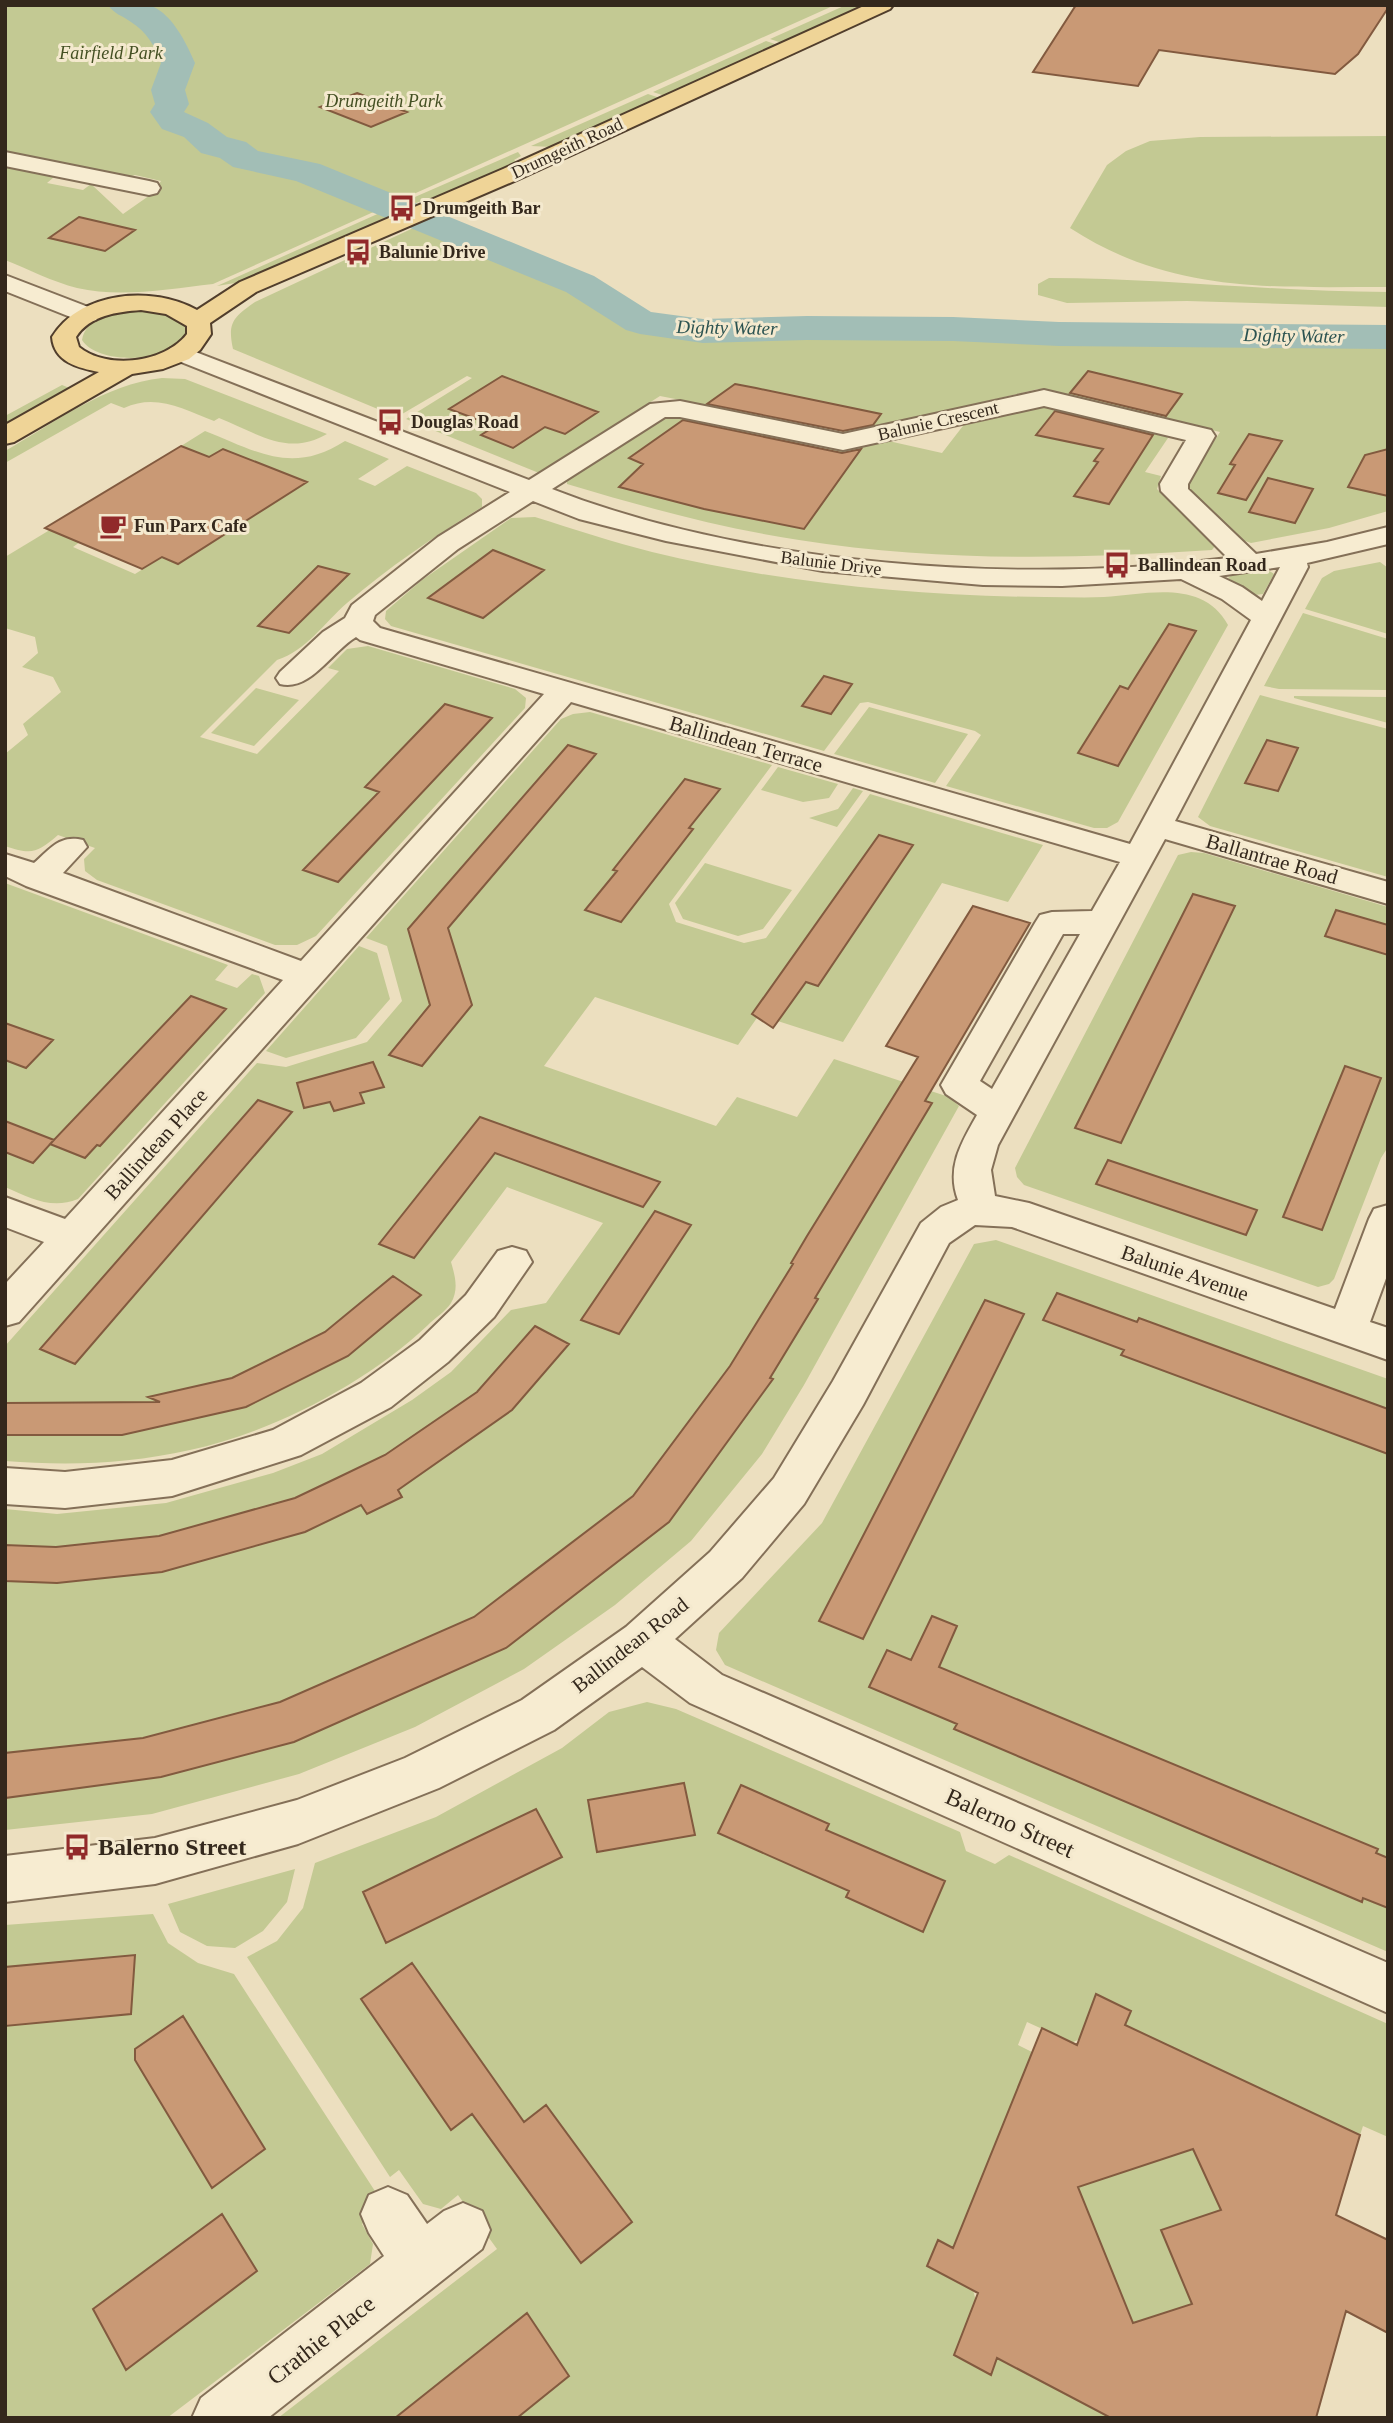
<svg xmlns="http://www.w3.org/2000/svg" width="1393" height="2423" font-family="Georgia,serif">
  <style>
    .green { fill: #c3c993 }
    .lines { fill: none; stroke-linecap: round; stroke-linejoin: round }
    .river { fill: #a2beb6; fill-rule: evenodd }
    .building { fill: #c99975; stroke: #825a3f; stroke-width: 2; fill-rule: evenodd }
    .minor-casing { stroke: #847058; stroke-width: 4 }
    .major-casing { stroke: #513e2c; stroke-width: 4 }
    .minor { fill: #f7ecd1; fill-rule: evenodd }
    .major { fill: #efd497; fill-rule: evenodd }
    .labels { text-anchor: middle; stroke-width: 6; stroke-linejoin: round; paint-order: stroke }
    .far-park-label { font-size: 18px; font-style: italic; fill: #445023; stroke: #f4e9ce }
    .far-street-label { font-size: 18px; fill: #34281c; stroke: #f4e9ce }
    .far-poi-label { font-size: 18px; font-weight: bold; fill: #34281c; stroke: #f4e9ce; text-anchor: start }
    .far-water-label { font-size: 19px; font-style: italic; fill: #2c5351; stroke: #f4e9ce }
    .street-label { font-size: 21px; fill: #34281c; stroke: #f4e9ce }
    .near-street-label { font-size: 24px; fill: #34281c; stroke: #f4e9ce }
    .near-poi-label { font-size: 24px; font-weight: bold; fill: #34281c; stroke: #f4e9ce; text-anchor: start }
  </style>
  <rect width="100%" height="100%" fill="#ecdfbf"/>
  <path class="green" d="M 5,5 L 835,5 L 213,284 C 169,289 120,298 77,288 C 53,282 28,269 5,260 L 5,167 L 54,177 L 47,183 L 83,190 L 91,184 L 123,214 L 153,193 L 161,181 L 135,175 L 122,179 L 5,155 Z
    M 846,5 L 867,5 L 782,43 L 770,39 Z
    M 766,41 L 778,45 L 665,96 L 653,92 Z
    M 648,94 L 660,98 L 552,147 L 531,146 Z
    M 1388,136 L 1388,287 C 1273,287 1171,294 1070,228 L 1107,165 L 1126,151 L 1150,141 L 1200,137 Z
    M 518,152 L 521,156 L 514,160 L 518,163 L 463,187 L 416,203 L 408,200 Z
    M 393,207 L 400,210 L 344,240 L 253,280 L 217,286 Z
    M 424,223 L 604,298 L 640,322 L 703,331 L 807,328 L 953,329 L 1059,334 L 1388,337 L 1388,511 L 1329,528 L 1251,543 L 1242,540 L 1188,489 L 1187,484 L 1220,432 L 1038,389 L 851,433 L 660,396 L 539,473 L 406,419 L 472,378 L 467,376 L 397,417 L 233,349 C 227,322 234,317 255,302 Z
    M 1049,278 C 1162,278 1274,292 1388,292 L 1388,307 L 1187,301 L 1067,303 L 1038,295 L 1038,284 Z
    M 133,309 L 165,311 L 185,323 C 196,361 101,370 82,340 C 86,317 114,313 133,309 Z
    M 162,378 L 185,379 L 327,434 C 288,457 257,433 219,418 L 214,421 C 183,409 156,393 124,408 L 111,403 L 5,463 L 5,451 C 54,423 105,384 162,378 Z
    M 62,385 L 72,389 L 5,426 L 5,416 Z
    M 1043,405 L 1164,434 L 1168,438 L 1145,472 L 1161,476 L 1157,489 L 1215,546 L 1212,550 C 1074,559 936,562 799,540 C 720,528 644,507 567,484 L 567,481 L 662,417 L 670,415 L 884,440 L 942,453 L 966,422 Z
    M 205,431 C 258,452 292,475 345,441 L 389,459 L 358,479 L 375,486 L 407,466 L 476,493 L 482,499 L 482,507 C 435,536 389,567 347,603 C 324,623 306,651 277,660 L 200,737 L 257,754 L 339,671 L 328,668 L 347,649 L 368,646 L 515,689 L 526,698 L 525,708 L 316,936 L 297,945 L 275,945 L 97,880 L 85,871 L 84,859 L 95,848 L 58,835 C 37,853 32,855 5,846 L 5,754 L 28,735 L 23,724 L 61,692 L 53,677 L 22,667 L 38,653 L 35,637 L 5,628 L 5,557 L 58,525 L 87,537 L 73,547 L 135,574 L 162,557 L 179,564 L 306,482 L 223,449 L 209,457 L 181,446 Z
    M 535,517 C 574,529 612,542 652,552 C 781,583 913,596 1045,597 C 1065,597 1085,598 1104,597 C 1148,594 1203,579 1228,625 L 1118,822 L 1107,828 L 1094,828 L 946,786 L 981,735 L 975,731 L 868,702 L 860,703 L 824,751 L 391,626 L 385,619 L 386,611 L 422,580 L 511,518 Z
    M 1380,562 L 1388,568 L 1388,634 L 1305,609 L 1322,578 L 1334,571 Z
    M 1268,570 L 1274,574 L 1263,594 L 1255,595 L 1228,578 L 1232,575 Z
    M 1303,613 L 1388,639 L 1388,690 L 1279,689 L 1264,686 Z
    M 256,688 L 299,700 L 254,746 L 211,733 Z
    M 1260,695 L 1388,729 L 1388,877 L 1210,826 L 1198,817 Z
    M 1294,696 L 1388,697 L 1388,723 L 1294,698 Z
    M 869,707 L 968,734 L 935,783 L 834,754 Z
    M 590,712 L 772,765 L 669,904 L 676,922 L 744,943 L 766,938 L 870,794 L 1043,845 L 1008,902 L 942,883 L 843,1042 L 759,1015 L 738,1045 L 595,997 L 544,1066 L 716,1126 L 737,1097 L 797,1117 L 834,1059 L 949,1097 L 959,1106 L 804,1385 L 762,1454 L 691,1541 L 615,1605 L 524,1669 L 415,1727 L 299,1774 L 152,1814 L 5,1830 L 5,1509 L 57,1514 L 166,1503 L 273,1473 L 322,1454 L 412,1400 L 451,1372 L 511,1310 L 546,1303 L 603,1223 L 507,1187 L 451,1262 C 455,1276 459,1289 451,1303 C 446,1311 435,1318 428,1325 C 367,1383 273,1432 190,1450 C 128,1464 68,1466 5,1461 L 5,1346 L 257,1063 L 286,1067 L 367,1042 L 402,1001 L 387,946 L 366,938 L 561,719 L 573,714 Z
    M 778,767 L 838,784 L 829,798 L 803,802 L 761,790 Z
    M 853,788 L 863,791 L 837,827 L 809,818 L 838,809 Z
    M 1191,852 L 1204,853 L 1388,907 L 1388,1147 L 1381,1158 L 1334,1279 L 1329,1284 L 1318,1287 L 1024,1185 L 1017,1177 L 1015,1168 L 1178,855 Z
    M 705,863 L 792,890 L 763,929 L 738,936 L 683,919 L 675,903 Z
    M 5,883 L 228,965 L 215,980 L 237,988 L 252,974 L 259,976 L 265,993 L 78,1199 C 51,1210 31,1198 5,1187 Z
    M 359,946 L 377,953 L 390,999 L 356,1038 L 286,1058 L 266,1051 Z
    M 996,1240 L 1388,1379 L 1388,1952 L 725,1665 L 716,1650 L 719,1633 L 822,1523 L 974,1244 Z
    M 647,1702 L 676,1709 L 960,1832 L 966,1851 L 995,1864 L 1009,1855 L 1388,2024 L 1388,2137 L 1363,2126 L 1360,2135 L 1125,2025 L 1130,2010 L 1097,1994 L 1083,2028 L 1088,2035 L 1067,2045 L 1062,2038 L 1027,2022 L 1018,2045 L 1032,2052 L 953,2248 L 938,2240 L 927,2266 L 962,2285 L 971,2282 L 979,2313 L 970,2314 L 954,2355 L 991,2374 L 997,2358 L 1111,2418 L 278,2418 L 497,2249 L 458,2195 L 441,2209 L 423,2204 L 399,2170 L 390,2177 L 247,1957 L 277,1941 L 303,1908 L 315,1863 L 436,1817 L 562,1748 L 609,1712 Z
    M 295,1869 L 287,1902 L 263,1931 L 235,1948 L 207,1946 L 180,1932 L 168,1904 Z
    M 153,1914 L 168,1943 L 198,1963 L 234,1974 L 384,2205 L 362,2224 L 373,2244 L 370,2264 L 167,2418 L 5,2418 L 5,1925 Z
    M 1193,2149 L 1221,2210 L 1161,2230 L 1192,2304 L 1133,2323 L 1078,2187 Z"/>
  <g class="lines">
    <path class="river" d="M 108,5 C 121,5 135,3 147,5 C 170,9 187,44 195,63 L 185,90 L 189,104 L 184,112 L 208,123 L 227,137 L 246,142 L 258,151 L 320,164 L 594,276 L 651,312 L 703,319 L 807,316 L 953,317 L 1059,322 L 1388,325 L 1388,349 L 1059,346 L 953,341 L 807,340 L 703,343 L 640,334 L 626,330 L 566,292 L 296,181 L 233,167 L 220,158 L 201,153 L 184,137 L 162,129 L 150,112 L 155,104 L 151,90 L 161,63 C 155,46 147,32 131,22 C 123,16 114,14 108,5 Z"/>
  </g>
  <path class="building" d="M 1076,5 L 1388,5 L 1388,8 L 1358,54 L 1335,74 L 1159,50 L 1138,86 L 1033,72 Z
    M 357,93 L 407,112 L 371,127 L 320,107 Z
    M 79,217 L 135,230 L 105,251 L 49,238 Z
    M 1088,371 L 1146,385 L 1182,394 L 1166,416 L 1070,393 Z
    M 502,376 L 598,412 L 565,434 L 545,427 L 513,448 L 481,435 L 495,426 L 449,409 Z
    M 735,384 L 756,388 L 881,414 L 873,425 L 843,431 L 707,404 Z
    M 1055,411 L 1153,435 L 1109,504 L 1074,496 L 1098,462 L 1094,461 L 1103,449 L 1036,435 Z
    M 683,420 L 842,453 L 861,449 L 804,529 L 704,509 L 619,487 L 643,464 L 629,458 Z
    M 1249,434 L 1282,441 L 1246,500 L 1218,493 L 1235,465 L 1230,464 Z
    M 181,446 L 209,457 L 223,449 L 307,482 L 178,564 L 162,557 L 142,569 L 45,528 Z
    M 1388,449 L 1388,496 L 1348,487 L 1365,455 Z
    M 1268,478 L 1313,489 L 1295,523 L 1249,512 Z
    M 493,550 L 544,570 L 483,618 L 428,598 Z
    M 318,566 L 349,574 L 289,633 L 258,626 Z
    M 1169,624 L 1196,631 L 1118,766 L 1078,753 L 1120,686 L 1128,689 Z
    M 824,676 L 852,684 L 831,714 L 802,706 Z
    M 445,704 L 492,718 L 338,882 L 303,870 L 379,792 L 365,787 Z
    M 1267,740 L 1298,748 L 1278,791 L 1245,783 Z
    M 568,745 L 596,754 L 448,928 L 472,1005 L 422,1066 L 389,1055 L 430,1005 L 408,929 Z
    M 685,779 L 720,789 L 689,828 L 693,829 L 621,922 L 585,910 L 617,871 L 613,870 Z
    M 879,835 L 913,845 L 818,986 L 806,982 L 773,1028 L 752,1014 Z
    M 1193,894 L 1235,906 L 1121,1143 L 1075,1128 Z
    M 973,906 L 1030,923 L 925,1101 L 932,1103 L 815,1298 L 818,1299 L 770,1378 L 773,1379 L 669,1522 L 506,1648 L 294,1742 L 161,1777 L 5,1798 L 5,1753 L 143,1738 L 280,1702 L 474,1617 L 633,1496 L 730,1366 L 793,1264 L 791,1263 L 807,1236 L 918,1057 L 886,1046 Z
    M 1336,910 L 1388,925 L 1388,955 L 1325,936 Z
    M 191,996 L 226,1009 L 100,1146 L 97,1145 L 85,1158 L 50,1144 Z
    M 5,1023 L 53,1040 L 26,1068 L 5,1060 Z
    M 373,1062 L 384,1087 L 360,1093 L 364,1103 L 334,1111 L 330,1102 L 304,1108 L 297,1083 Z
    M 1345,1066 L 1381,1078 L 1322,1230 L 1283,1217 Z
    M 258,1100 L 292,1112 L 75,1364 L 40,1349 Z
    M 480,1117 L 555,1144 L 660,1182 L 643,1207 L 495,1153 L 414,1258 L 379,1244 Z
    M 5,1121 L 54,1140 L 33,1163 L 5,1152 Z
    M 1108,1160 L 1257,1210 L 1246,1235 L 1096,1184 Z
    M 655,1211 L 691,1225 L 619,1334 L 581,1320 Z
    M 393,1276 L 421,1295 L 348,1356 L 246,1407 L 122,1435 L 5,1435 L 5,1403 L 160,1402 L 148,1397 L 232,1378 L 325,1332 Z
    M 1057,1293 L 1137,1322 L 1139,1318 L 1388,1409 L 1388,1454 L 1121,1355 L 1124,1350 L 1043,1320 Z
    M 985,1300 L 1024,1314 L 863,1639 L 819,1621 Z
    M 535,1326 L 569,1344 L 512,1410 L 398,1490 L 402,1497 L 367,1514 L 361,1505 L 305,1532 L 162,1572 L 57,1583 L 5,1581 L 5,1545 L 56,1547 L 159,1536 L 295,1498 L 337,1478 L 385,1455 L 477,1392 Z
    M 932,1616 L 957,1626 L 939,1667 L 1378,1849 L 1376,1853 L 1388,1858 L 1388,1908 L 1363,1898 L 1362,1902 L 954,1729 L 957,1724 L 869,1687 L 887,1650 L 911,1660 Z
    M 684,1783 L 695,1835 L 597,1852 L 588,1800 Z
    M 741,1785 L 829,1824 L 826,1830 L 945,1881 L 923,1932 L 846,1897 L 849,1891 L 718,1833 Z
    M 536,1809 L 562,1857 L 386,1943 L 363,1892 Z
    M 135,1955 L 131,2014 L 5,2026 L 5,1967 Z
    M 412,1963 L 524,2122 L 546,2105 L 632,2222 L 581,2263 L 472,2114 L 451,2130 L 361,1999 Z
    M 1096,1994 L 1131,2011 L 1125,2025 L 1360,2135 L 1336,2215 L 1388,2240 L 1388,2333 L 1346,2311 L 1316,2418 L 1111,2418 L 997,2358 L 991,2375 L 954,2355 L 978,2293 L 927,2266 L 938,2240 L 953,2248 L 1042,2028 L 1077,2045 ZM 1193,2149 L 1221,2210 L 1161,2230 L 1192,2304 L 1133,2323 L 1078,2187 Z
    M 183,2016 L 265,2149 L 212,2188 L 135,2060 L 135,2049 Z
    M 222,2214 L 257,2271 L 126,2370 L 93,2309 Z
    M 527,2313 L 569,2376 L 517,2418 L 395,2418 Z"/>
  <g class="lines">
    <g class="minor-casing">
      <path id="minor" d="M 5,152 L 149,181 L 157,183 L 160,188 L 157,193 L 149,195 L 5,166 Z
        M 5,275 L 96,310 L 99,315 L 96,320 L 87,322 L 78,320 L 5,291 Z
        M 180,346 L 529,480 L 650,404 L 680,401 L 843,434 L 1044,390 L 1211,430 L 1215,436 L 1188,484 L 1188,489 L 1256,554 L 1327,542 L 1388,527 L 1388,544 L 1307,563 L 1308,567 L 1175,821 L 1388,882 L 1388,904 L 1165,839 L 998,1145 L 991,1170 L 995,1196 L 1029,1203 L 1335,1309 L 1369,1219 L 1374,1209 L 1388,1205 L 1388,1273 L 1370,1322 L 1388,1328 L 1388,1360 L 1012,1227 L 975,1225 L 949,1243 L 863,1405 L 804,1504 L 742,1578 L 675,1639 L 722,1675 L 1388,1963 L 1388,2013 L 690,1703 L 642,1667 L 554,1730 L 439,1788 L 298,1844 L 155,1884 L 5,1902 L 5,1856 L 155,1838 L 297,1800 L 405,1758 L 522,1700 L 626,1627 L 710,1552 L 774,1478 L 833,1381 L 921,1223 L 941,1207 L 958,1200 C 946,1168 961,1143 977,1115 L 946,1094 L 941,1085 L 1035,923 L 1040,915 L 1052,912 L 1092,911 L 1120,862 L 571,702 L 19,1322 L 5,1326 L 5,1284 L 44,1242 L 5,1227 L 5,1197 L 65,1219 L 283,980 L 26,886 L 5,876 L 5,854 L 34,863 C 50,849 60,834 83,840 L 87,847 L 63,873 L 301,961 L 544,694 L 360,640 L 356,637 C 332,651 310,692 280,684 L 276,678 L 280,672 L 323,632 L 345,618 L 352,605 L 438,537 L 510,492 L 171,358 L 168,353 L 171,348 ZM 1044,406 L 1186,440 L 1160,484 L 1161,491 L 1228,558 C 1018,585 749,566 552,489 L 665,417 L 680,417 L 843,450 ZM 533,501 L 579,519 L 666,541 L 823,571 L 983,585 L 1062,586 L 1181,579 L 1222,599 L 1251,620 L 1130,844 L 380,628 L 373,621 L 375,615 L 458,549 ZM 1280,567 L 1262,601 L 1242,587 L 1219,576 ZM 1063,934 L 1080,934 L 992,1089 L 980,1081 Z
        M 512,1247 L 526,1251 L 532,1262 L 494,1317 L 448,1362 L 391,1407 L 301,1455 L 172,1496 L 65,1508 L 5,1504 L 5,1468 L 65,1472 L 172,1460 L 273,1430 L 361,1383 L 420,1340 L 466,1295 L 498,1251 Z
        M 388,2187 L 407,2195 L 427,2224 L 444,2211 L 463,2203 L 482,2211 L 490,2230 L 482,2249 L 268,2418 L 192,2418 L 201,2398 L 384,2256 L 369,2233 L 361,2214 L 369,2195 Z"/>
    </g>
    <g class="major-casing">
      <path id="major" d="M 866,5 L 893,5 L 890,9 L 519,179 L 256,292 L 210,323 L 211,334 L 200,350 L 189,359 L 163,369 L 132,374 L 14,442 L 5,444 L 5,425 L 99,372 C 78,368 54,362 52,337 C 80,291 153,285 197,310 L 240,282 L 503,169 ZM 141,310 L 166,314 L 187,326 L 187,334 C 165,363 107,370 79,347 L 76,337 C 90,315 117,312 141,310 Z"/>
    </g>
    <use href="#minor" class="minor"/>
    <use href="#major" class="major"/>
  </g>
  <defs>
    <g id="bus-bare" transform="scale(2.1)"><path d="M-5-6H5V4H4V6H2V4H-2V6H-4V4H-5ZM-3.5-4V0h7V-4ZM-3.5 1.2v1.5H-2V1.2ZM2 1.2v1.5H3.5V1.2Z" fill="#912a2a" stroke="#f4e9ce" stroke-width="2.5" paint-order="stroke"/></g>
    <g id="cafe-bare" transform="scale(2.1)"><path d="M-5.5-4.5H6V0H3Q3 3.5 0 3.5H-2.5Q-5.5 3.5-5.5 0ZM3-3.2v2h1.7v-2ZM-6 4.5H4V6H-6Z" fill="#912a2a" stroke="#f4e9ce" stroke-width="2.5" paint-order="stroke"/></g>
  </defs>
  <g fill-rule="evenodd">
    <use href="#bus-bare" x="402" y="208"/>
    <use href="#bus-bare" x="358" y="252"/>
    <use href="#bus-bare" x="390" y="422"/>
    <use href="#cafe-bare" x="113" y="526"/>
    <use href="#bus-bare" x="1117" y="565"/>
    <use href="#bus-bare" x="77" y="1847"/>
  </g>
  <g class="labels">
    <g class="far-park-label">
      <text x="111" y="59">Fairfield Park</text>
      <text x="384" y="107">Drumgeith Park</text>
    </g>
    <g class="far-street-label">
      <text transform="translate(567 148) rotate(-25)" y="6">Drumgeith Road</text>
      <text transform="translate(938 421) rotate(-13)" y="6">Balunie Crescent</text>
      <text transform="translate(831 563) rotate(7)" y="6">Balunie Drive</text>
    </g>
    <g class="far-poi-label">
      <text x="423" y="214">Drumgeith Bar</text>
      <text x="379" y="258">Balunie Drive</text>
      <text x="411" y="428">Douglas Road</text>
      <text x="134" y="532">Fun Parx Cafe</text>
      <text x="1138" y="571">Ballindean Road</text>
    </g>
    <g class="far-water-label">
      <text transform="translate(727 327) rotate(1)" y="7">Dighty Water</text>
      <text transform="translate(1294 335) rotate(1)" y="7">Dighty Water</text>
    </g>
    <g class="street-label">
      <text transform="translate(746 744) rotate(16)" y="7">Ballindean Terrace</text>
      <text transform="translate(1272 859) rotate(16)" y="7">Ballantrae Road</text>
      <text transform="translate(156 1144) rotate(-48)" y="7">Ballindean Place</text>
      <text transform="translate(1185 1273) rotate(19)" y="7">Balunie Avenue</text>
      <text transform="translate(630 1645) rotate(-38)" y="7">Ballindean Road</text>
    </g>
    <g class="near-street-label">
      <text transform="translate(1010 1823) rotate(24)" y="8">Balerno Street</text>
      <text transform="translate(321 2340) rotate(-38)" y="8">Crathie Place</text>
    </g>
    <g class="near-poi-label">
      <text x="98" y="1855">Balerno Street</text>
    </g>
  </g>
  <rect width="1393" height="2423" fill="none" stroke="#34281c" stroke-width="14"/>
</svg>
